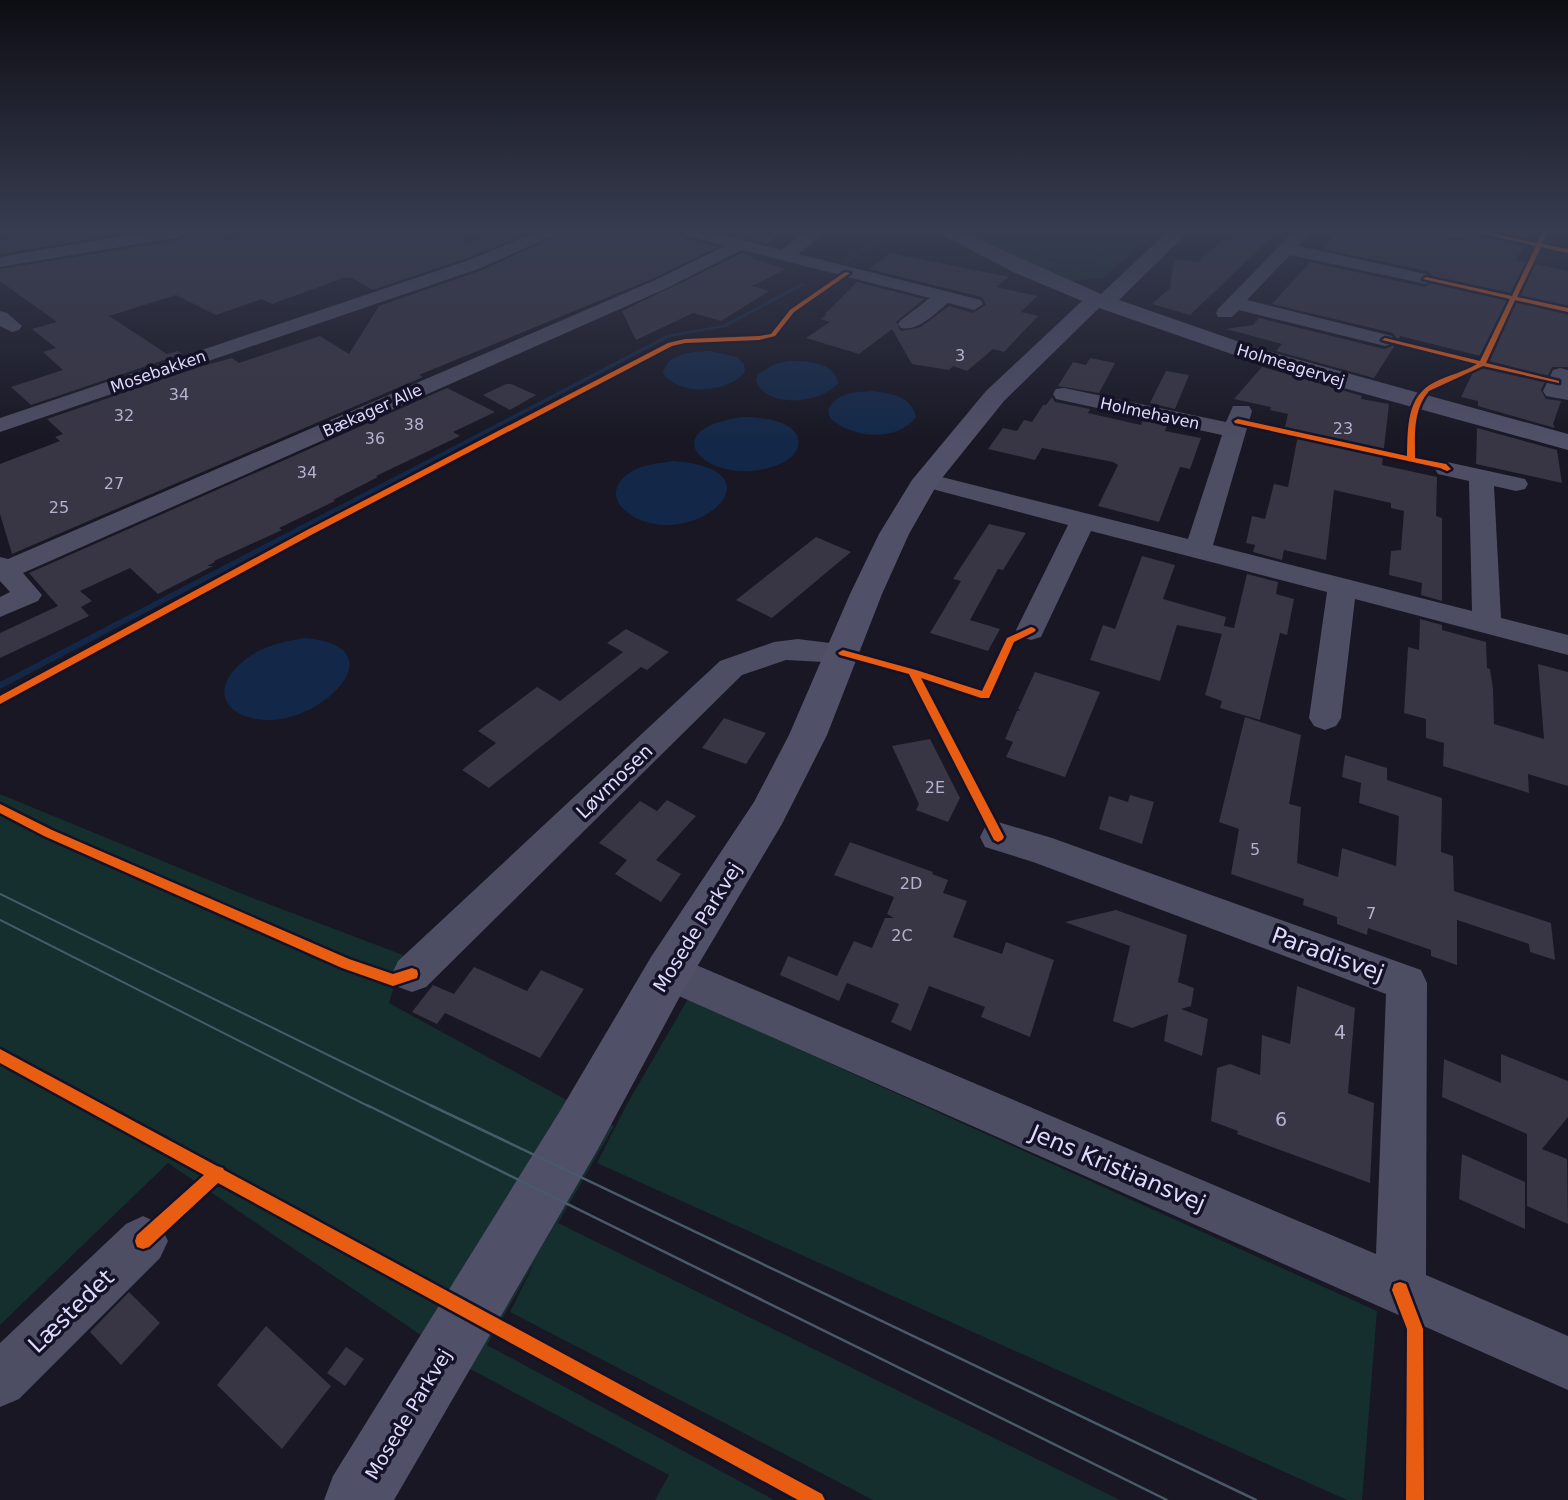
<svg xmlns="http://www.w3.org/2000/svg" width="1568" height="1500" font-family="'DejaVu Sans',sans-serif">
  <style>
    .green { fill: #152e2e }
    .water { fill: #132848 }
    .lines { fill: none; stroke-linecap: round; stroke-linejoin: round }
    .stream { fill: #132848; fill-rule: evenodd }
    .building { fill: #383544 }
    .street { fill: #4d4d63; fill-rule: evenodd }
    .secondary { fill: #505069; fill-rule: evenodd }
    .tram-far1 { stroke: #475b6a; stroke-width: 2 }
    .tram { stroke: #475b6a; stroke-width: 2.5 }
    .cycleway-casing { stroke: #151228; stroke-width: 5 }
    .cycleway { fill: #e95d12; fill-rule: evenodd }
    .labels { text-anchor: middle; stroke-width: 7; stroke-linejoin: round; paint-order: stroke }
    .number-label { font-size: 16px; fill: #b4b2cf }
    .far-street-label { font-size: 16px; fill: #dedbfd; stroke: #151228 }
    .street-label { font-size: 19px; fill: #dedbfd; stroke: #151228 }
    .near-number-label { font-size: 19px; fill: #b4b2cf }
    .near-street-label { font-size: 23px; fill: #dedbfd; stroke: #151228 }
  </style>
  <rect width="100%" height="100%" fill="#181723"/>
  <path class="green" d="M 958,233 L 1156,233 L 1102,278 L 1062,282 Z
    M 0,794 L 250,897 L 403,955 L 389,1003 L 614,1126 L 558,1223 L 1120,1500 L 873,1500 L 510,1312 L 536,1260 L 487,1345 L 774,1500 L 655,1500 L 669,1475 L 472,1370 L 168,1163 L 0,1325 Z
    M 688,999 L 1377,1311 L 1362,1500 L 1347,1500 L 597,1163 L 627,1104 Z"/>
  <path class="water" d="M 709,351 L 737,357 L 744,364 L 745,372 C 728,393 680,397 663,373 C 667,353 692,352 709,351 Z
    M 788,361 C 805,361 835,361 838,383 C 821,404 767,409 756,381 L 758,374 L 775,364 Z
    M 872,391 C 890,393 912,396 916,417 C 897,443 851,438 830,418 L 828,410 C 836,393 854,392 872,391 Z
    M 743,417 C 760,417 803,421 798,446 C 796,455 787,461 780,464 C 714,492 645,430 743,417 Z
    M 673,461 C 784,469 699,547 638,519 C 611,506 607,484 636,469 C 648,464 661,463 673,461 Z
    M 304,638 C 400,646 323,722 267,720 C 229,719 208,693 240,664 C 258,647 281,642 304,638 Z"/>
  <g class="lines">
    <path class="stream" d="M 885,232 L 891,232 L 847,264 L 843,264 L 843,262 Z
      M 982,232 L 989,232 C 1012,243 1063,269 1087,261 C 1095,258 1099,253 1104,247 C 1108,242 1110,239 1111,232 L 1115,232 C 1114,240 1110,245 1105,251 C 1100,257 1095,262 1087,264 C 1062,271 1006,244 982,232 Z
      M 802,283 L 806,284 L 726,327 L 670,337 L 0,689 L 0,682 L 667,335 L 723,325 Z"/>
  </g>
  <path class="building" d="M 43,233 L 128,233 L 0,254 L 0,241 Z
    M 190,233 L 222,233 L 223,241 L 274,233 L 462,233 L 464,245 L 495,233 L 529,233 L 468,258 L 373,290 L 352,278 L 343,278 L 272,304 L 262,299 L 216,315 L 176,295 L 109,316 L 167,354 L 178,351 L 182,354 L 31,405 L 11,387 L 63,370 L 43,352 L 56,348 L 32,329 L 57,322 L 0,281 L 0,269 L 179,240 Z
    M 564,233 L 681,233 L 684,238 L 718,247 L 652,279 L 419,375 L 423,377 L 12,554 L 0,514 L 0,464 L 60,441 L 55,437 L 63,434 L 47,419 L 199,367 L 232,358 L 239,363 L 320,336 L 349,354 L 379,306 L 482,270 Z
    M 725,233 L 780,233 L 767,244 Z
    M 1239,233 L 1276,233 L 1190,315 L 1152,304 L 1170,288 L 1174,259 L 1198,262 L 1222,240 L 1229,241 Z
    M 1337,233 L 1446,233 L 1450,241 L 1462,241 L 1468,233 L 1531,233 L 1516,260 L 1568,271 L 1568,367 L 1552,367 L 1541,390 L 1546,399 L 1561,401 L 1553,424 L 1555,428 L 1478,406 L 1478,401 L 1461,397 L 1481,356 L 1400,336 L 1398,340 L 1393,333 L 1272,304 L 1310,262 L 1425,287 L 1437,280 L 1427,271 L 1322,249 Z
    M 742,253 L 754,256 L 751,258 L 786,269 L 752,286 L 769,291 L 721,321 L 693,313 L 636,340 L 622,311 Z
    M 890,253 L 1009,277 L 996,287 L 1037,296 L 1021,312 L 1038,316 L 1004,352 L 993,349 L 967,371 L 953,366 L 949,370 L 912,364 L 892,329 L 859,354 L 806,338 L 830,322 L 820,319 L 827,315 L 825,314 L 857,282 L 924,299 L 896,322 L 901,331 L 921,327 L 949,306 L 973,313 L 986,305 L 982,297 L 869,269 Z
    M 1259,318 L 1384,349 L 1395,345 L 1374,378 L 1276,351 L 1282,344 L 1226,329 L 1253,325 Z
    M 1090,358 L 1115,363 L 1099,393 L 1058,386 L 1073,362 L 1086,365 Z
    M 1262,367 L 1362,396 L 1361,399 L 1389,404 L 1382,465 L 1437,477 L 1436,516 L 1442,518 L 1442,601 L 1421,595 L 1422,583 L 1389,575 L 1391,551 L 1401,550 L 1404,511 L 1391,508 L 1391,503 L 1334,490 L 1326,560 L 1284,550 L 1282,560 L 1253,552 L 1255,545 L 1246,543 L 1252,516 L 1265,519 L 1274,484 L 1288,487 L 1299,430 L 1285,427 L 1288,414 L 1270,410 L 1271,407 L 1234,399 Z
    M 1166,371 L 1189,375 L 1175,409 L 1150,403 Z
    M 506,384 L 511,384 L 536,395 L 510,410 L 483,395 Z
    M 447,388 L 495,412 L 453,432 L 460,436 L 376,476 L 378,477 L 333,500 L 335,501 L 279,528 L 282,530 L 214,561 L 215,562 L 207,566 L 213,566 L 158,594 L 130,568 L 80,591 L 92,601 L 81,607 L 89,616 L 0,658 L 0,633 L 58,606 L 29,573 Z
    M 1052,397 L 1055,402 L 1090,409 L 1088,413 L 1141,425 L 1143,420 L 1167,426 L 1165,431 L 1201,438 L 1190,469 L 1180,467 L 1159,522 L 1098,506 L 1118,465 L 1113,462 L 1042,448 L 1035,460 L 988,449 L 1003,428 L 1017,431 L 1024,420 L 1032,422 L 1043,405 L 1046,405 Z
    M 1477,428 L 1557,450 L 1562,483 L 1476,464 Z
    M 989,524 L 1026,533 L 1003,570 L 998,569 L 970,620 L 1000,629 L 988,651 L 930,633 L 961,581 L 953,579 Z
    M 816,537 L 851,552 L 772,618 L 736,600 Z
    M 1142,556 L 1175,565 L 1163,599 L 1226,617 L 1222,634 L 1177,625 L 1160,681 L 1090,660 L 1103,625 L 1115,629 Z
    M 1247,574 L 1278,582 L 1276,594 L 1294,599 L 1287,635 L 1280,633 L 1260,720 L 1220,708 L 1222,701 L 1205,695 L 1224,626 L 1234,628 Z
    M 1420,619 L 1442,625 L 1442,630 L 1486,642 L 1487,668 L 1490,669 L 1493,689 L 1494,724 L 1544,739 L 1538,664 L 1568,672 L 1568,786 L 1528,774 L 1529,793 L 1443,766 L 1444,743 L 1426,738 L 1426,719 L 1404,713 L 1408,647 L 1419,650 Z
    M 626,629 L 669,652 L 647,670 L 641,667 L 489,788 L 462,770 L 496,743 L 478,731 L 537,687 L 560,701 L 623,652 L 607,643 Z
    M 1035,672 L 1100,692 L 1065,777 L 1006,757 L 1013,742 L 1005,739 L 1017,711 L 1021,710 L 1018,709 Z
    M 1245,717 L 1301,735 L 1289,804 L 1301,807 L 1297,863 L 1338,877 L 1342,848 L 1396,866 L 1399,816 L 1359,803 L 1361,783 L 1342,777 L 1345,755 L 1387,768 L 1387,780 L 1442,798 L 1441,852 L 1453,856 L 1454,891 L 1551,923 L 1555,960 L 1530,952 L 1529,944 L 1457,920 L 1457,965 L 1431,956 L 1431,950 L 1368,928 L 1367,935 L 1337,924 L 1337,917 L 1303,905 L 1304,899 L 1231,874 L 1239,829 L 1219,822 Z
    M 724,718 L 766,733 L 746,764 L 702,748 Z
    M 930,739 L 960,798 L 948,822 L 916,810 L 919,804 L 892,746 Z
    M 1130,795 L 1154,802 L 1142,844 L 1099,829 L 1109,796 L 1128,802 Z
    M 667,800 L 696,816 L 656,860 L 681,874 L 661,902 L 615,874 L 627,860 L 599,843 L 640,801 L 657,811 Z
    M 850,842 L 933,872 L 932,874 L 948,880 L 943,893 L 967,901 L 953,937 L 1002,954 L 1006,942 L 1054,960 L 1030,1037 L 981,1017 L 985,1007 L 929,986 L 911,1031 L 891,1022 L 899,1004 L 847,983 L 839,1001 L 780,975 L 788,956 L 837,976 L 854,941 L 872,948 L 885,918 L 894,918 L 887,914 L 894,897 L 834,875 Z
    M 1116,910 L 1187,935 L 1178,982 L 1194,988 L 1191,1006 L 1181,1009 L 1208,1019 L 1202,1056 L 1164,1041 L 1168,1014 L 1132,1028 L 1113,1021 L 1130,946 L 1065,922 Z
    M 474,967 L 527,991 L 541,970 L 584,989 L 540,1058 L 445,1013 L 437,1024 L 412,1012 L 433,985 L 454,994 Z
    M 1297,986 L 1355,1008 L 1348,1093 L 1374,1103 L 1370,1183 L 1237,1134 L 1238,1131 L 1211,1121 L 1217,1068 L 1230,1064 L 1260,1075 L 1262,1035 L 1290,1044 Z
    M 1501,1054 L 1568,1081 L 1568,1117 L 1542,1149 L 1567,1159 L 1568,1224 L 1527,1206 L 1527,1134 L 1442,1097 L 1444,1059 L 1501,1083 Z
    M 1462,1154 L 1525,1182 L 1525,1229 L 1459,1199 Z
    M 129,1292 L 160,1323 L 121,1365 L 90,1332 Z
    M 266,1326 L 331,1386 L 282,1449 L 217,1385 Z
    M 346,1347 L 364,1359 L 345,1386 L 327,1373 Z"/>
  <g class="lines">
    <path class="street" d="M 146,232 L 187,232 L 179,237 L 0,267 L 0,257 Z
      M 537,232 L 561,232 L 481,268 L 0,432 L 0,418 L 469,260 Z
      M 683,232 L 713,232 L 781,250 L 806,232 L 826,232 L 798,254 L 981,300 L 983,304 L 974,310 L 948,303 C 935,313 918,332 901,328 L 898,324 L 901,320 L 930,298 L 742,250 L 665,289 L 23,573 L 42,595 L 38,601 L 0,617 L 0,597 L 10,592 L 0,581 L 0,557 L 8,559 L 653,281 L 725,246 L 685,235 Z
      M 1293,232 L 1311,232 L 1298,246 L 1426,274 L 1435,279 L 1426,284 L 1290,255 L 1247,300 L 1392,336 L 1395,340 L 1392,344 L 1385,346 L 1239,310 L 1232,317 L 1218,317 L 1216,313 L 1218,309 Z
      M 1449,232 L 1466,232 L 1462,238 L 1450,238 Z
      M 0,311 L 7,313 L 22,326 L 19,330 L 12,332 L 0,326 Z
      M 1560,368 L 1568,370 L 1568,400 L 1546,396 L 1543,391 L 1553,370 Z
      M 1064,388 L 1226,422 L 1233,406 L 1249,406 L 1252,411 L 1213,545 L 1472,611 L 1469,481 L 1438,474 L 1435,469 L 1438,464 L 1447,462 L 1525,479 L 1528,484 L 1525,489 L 1516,491 L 1494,486 L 1501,618 L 1568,635 L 1568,655 L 1355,599 L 1341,718 L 1336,726 L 1325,730 L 1314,726 L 1309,718 L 1327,592 L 1091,531 L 1041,637 L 1031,640 L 1021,637 L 1016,630 L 1068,525 L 917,485 L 914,480 L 917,475 L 926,473 L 1188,539 L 1222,435 L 1056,399 L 1053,394 L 1056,389 Z
      M 798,639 L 854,646 L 858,653 L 854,660 L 843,663 L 786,660 L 742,675 L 426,987 L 412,992 L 398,987 L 392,974 L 398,961 L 720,661 L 774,642 Z
      M 998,822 L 1052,838 L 1421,970 L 1427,983 L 1426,1275 L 1568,1336 L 1568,1390 L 654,985 L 648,972 L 654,959 L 668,954 L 682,959 L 1376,1254 L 1386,994 L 1033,862 L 985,847 L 980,837 L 985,827 Z
      M 143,1216 L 160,1224 L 168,1241 L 160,1258 L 19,1399 L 0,1407 L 0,1343 L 126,1224 Z"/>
    <path class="secondary" d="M 937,232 L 962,232 L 1101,294 L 1167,232 L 1188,232 L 1119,300 L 1260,349 L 1568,434 L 1568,450 L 1322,382 L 1243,358 L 1099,308 L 1004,401 L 938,483 L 909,534 L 882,594 L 827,735 L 782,824 L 685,987 L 598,1149 L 394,1500 L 324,1500 L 333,1476 L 560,1111 L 651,957 L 754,802 L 789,735 L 850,594 L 879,534 L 912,480 L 986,391 L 1082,301 L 1013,272 Z"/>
    <path class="tram-far1" d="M 0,894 L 434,1107
      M 0,920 L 370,1107"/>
    <path class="tram" d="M 367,1105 L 1167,1500
      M 430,1105 L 1256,1500"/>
    <g class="cycleway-casing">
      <path id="cycleway" d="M 1474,232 L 1486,232 L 1537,243 L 1542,232 L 1547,232 L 1542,244 L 1568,249 L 1568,253 L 1541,247 L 1517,297 L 1568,308 L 1568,312 L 1515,300 L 1486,363 L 1559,381 L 1559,383 L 1483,366 L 1429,391 C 1413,410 1415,434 1415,458 L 1446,464 L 1451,469 L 1447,471 L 1440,468 L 1235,423 L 1234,421 L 1238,419 L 1407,456 C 1408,428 1406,396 1435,382 C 1449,375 1464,372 1477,364 L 1382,340 L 1385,338 L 1480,361 L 1510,299 L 1423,279 L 1426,277 L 1512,296 L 1536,246 Z
        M 845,272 L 850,273 L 794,312 L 775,336 L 759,340 L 685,343 L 672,346 L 313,534 L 0,704 L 0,696 L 307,530 L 668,343 L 685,339 L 759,336 L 771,334 L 790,310 Z
        M 1031,627 L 1034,628 L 1036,630 L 1034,632 L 1014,642 L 989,698 L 981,698 L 921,678 L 1004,837 L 1002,840 L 998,842 L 994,840 L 909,674 L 840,655 L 838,653 L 843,650 L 916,670 L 982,691 L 1007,638 Z
        M 0,804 L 52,830 L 349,959 L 393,974 L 412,968 L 417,970 L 418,974 L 417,978 L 393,986 L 342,968 L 44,836 L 0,813 Z
        M 0,1049 L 217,1166 L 223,1168 L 224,1170 L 822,1494 L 825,1500 L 798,1500 L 218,1183 L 149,1247 L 143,1249 L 137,1247 L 135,1241 L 137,1235 L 204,1175 L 0,1063 Z
        M 1400,1282 L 1406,1284 L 1423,1329 L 1424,1500 L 1406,1500 L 1407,1329 L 1392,1290 L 1394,1284 Z"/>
    </g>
    <use href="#cycleway" class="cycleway"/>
  </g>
  <linearGradient id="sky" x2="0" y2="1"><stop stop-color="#0d0d13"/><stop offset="0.52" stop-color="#373c50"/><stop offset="1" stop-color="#373c50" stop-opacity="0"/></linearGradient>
  <rect width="1568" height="442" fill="url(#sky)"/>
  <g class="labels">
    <g class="number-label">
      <text x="960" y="361">3</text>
      <text x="179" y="400">34</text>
      <text x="124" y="421">32</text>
      <text x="414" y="430">38</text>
      <text x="1343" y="434">23</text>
      <text x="375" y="444">36</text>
      <text x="307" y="478">34</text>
      <text x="114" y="489">27</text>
      <text x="59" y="513">25</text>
      <text x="935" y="793">2E</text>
      <text x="1255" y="855">5</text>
      <text x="911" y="889">2D</text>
      <text x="1371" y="919">7</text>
      <text x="902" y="941">2C</text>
    </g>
    <g class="far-street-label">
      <text transform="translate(1291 365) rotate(17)" y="6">Holmeagervej</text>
      <text transform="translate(158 371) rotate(-19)" y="6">Mosebakken</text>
      <text transform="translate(372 410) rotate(-24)" y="6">Bækager Alle</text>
      <text transform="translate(1150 413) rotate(12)" y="6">Holmehaven</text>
    </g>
    <g class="street-label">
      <text transform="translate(614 781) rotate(-44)" y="7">Løvmosen</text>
      <text transform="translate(697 927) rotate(-58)" y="7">Mosede Parkvej</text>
      <text transform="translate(408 1414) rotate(-59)" y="7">Mosede Parkvej</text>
    </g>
    <g class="near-number-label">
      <text x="1340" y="1039">4</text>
      <text x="1281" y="1126">6</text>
    </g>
    <g class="near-street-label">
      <text transform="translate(1328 954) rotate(20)" y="8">Paradisvej</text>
      <text transform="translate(1118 1168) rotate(23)" y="8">Jens Kristiansvej</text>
      <text transform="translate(71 1311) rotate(-44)" y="8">Læstedet</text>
    </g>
  </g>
</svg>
